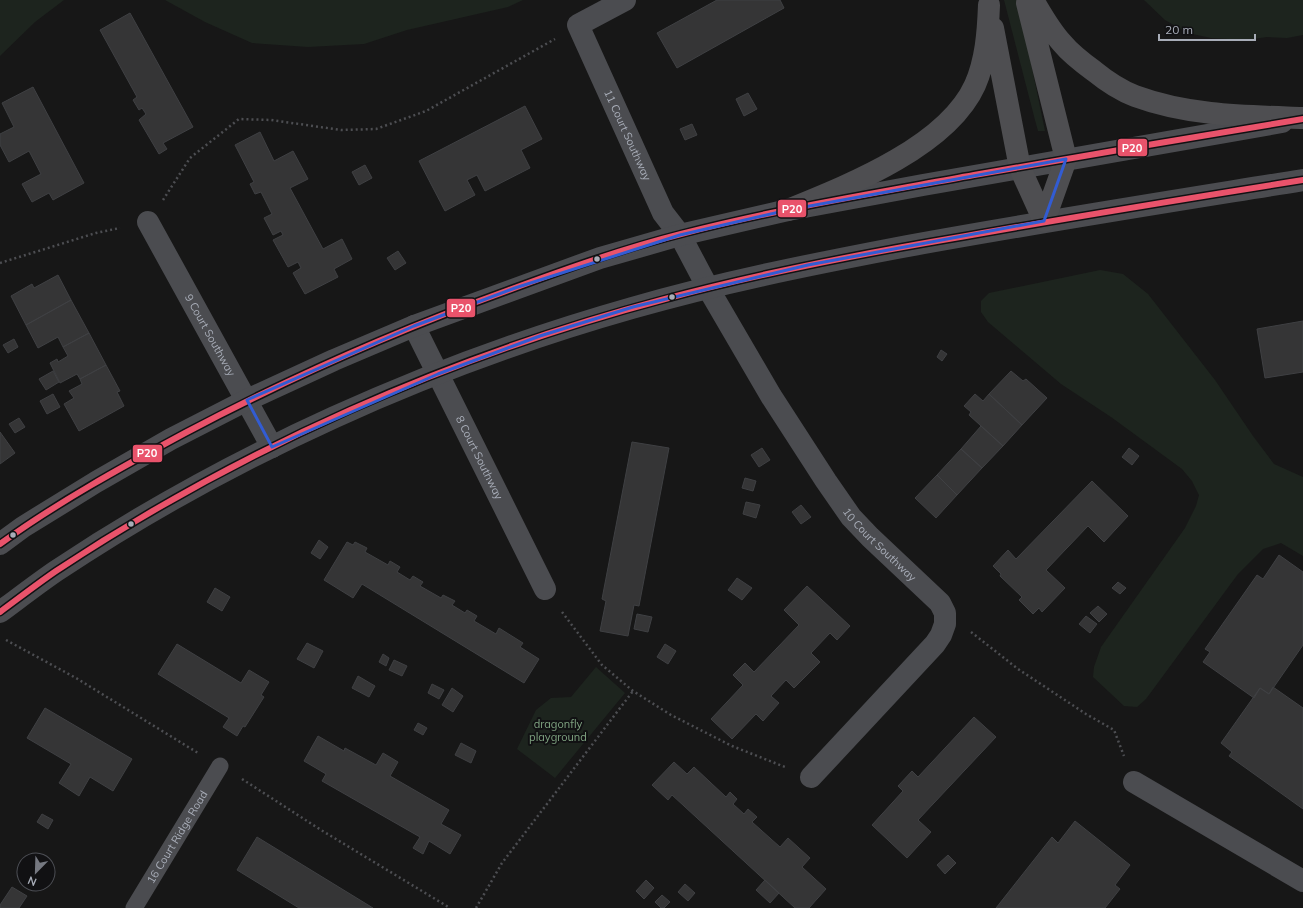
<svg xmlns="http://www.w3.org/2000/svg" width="1303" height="908" font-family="Mulish,sans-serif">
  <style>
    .green { fill: #1d241e }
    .building { fill: #353536; stroke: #3f4043 }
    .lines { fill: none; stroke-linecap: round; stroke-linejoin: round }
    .path { stroke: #4d4e52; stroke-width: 2.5; stroke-dasharray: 2 3; stroke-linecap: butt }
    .service { stroke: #4b4c50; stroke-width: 17 }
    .minor { stroke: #4b4c50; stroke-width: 22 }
    .tertiary { stroke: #4b4c50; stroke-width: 22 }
    .motorway { stroke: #4e4e51; stroke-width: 22 }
    .bus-1-casing { stroke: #111113; stroke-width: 9 }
    .bus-1 { stroke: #e9536b; stroke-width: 6 }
    .marked { fill: none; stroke: #325cd3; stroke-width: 3; stroke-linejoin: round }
    .bus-dot { fill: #a8adb8; stroke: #111113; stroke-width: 1.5 }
    .labels { text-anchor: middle; stroke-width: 4; stroke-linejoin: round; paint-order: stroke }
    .street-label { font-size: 11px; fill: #a8adb8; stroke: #111113 }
    .park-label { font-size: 11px; fill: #7fa381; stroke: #111113 }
    .line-badge { stroke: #111113; stroke-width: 1.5 }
    .badge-label { font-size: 11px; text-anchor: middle; font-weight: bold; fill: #fff }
  </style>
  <rect width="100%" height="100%" fill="#171717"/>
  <path class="green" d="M 0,0 L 64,0 L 35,22 L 0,56 Z
    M 165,0 L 523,0 L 508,7 L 407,30 L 364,44 L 308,47 L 252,43 L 205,22 Z
    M 1004,0 L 1018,0 L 1045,131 L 1038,131 L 1035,120 Z
    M 1144,0 L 1303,0 L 1303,35 L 1287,38 L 1267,37 L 1246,40 L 1211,38 L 1188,33 L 1165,20 Z
    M 1100,270 L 1123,274 L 1148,294 L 1215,380 L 1253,436 L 1274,464 L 1303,477 L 1303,556 L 1281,543 L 1263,549 L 1238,574 L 1146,699 L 1137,707 L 1124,706 L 1093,677 L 1094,667 L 1101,647 L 1185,528 L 1196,506 L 1199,495 L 1192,481 L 1182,469 L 1111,417 L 1061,384 L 988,322 L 981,312 L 981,301 L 989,293 Z
    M 596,667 L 625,693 L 555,778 L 517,749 L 536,710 L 551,698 L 571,697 Z"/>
  <path class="building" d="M 717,0 L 780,0 L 784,8 L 677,68 L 657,33 Z
    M 130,13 L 193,127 L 163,143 L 167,149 L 159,154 L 139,120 L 146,114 L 142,108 L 139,110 L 133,100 L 137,97 L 100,30 Z
    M 33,87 L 84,183 L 53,200 L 49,193 L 32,202 L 22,184 L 41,174 L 29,151 L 9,162 L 0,145 L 0,134 L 14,127 L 2,103 Z
    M 748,93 L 757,109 L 744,116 L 736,99 Z
    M 525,106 L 542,139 L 521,150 L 530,168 L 485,191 L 477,175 L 467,180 L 475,195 L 445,211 L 419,161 Z
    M 692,124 L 697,135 L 685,140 L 680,129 Z
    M 260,132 L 274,161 L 293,151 L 308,179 L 290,188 L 323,249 L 342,239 L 352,259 L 334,269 L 338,277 L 305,294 L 293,273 L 301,268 L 298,262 L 288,267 L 273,240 L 283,235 L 281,231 L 273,235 L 264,218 L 272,214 L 261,192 L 255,194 L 250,184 L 254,182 L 235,145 Z
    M 365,165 L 372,178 L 359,185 L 352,172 Z
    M 398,251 L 406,263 L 395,270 L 387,258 Z
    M 58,275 L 71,300 L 26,325 L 11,296 L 32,284 L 34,288 Z
    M 71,300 L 89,333 L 63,347 L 58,337 L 38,348 L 26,325 Z
    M 1303,321 L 1303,372 L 1265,378 L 1257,329 Z
    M 89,333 L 106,365 L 80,379 L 77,374 L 60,383 L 50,363 L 57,359 L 58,362 L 68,356 L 63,347 Z
    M 14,339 L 18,347 L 8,353 L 3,345 Z
    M 941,350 L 947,354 L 942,361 L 937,357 Z
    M 106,365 L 120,391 L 117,392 L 124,406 L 79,431 L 64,404 L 74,398 L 69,391 L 82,384 L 80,379 Z
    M 53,371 L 59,382 L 46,390 L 39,379 Z
    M 1011,371 L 1023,381 L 1026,379 L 1047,398 L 1022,425 L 989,394 Z
    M 53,394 L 60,407 L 47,414 L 40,401 Z
    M 975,394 L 983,401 L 989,394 L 1022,425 L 1003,446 L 969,415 L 971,412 L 964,406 Z
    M 19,418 L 25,427 L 15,433 L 9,424 Z
    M 981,426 L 1003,446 L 982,468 L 961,449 Z
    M 0,432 L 15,453 L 0,464 Z
    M 632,442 L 669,448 L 639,606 L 634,605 L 628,636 L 600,631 L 606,601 L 602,599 Z
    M 762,448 L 770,460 L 759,467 L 751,455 Z
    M 1129,448 L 1139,456 L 1132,465 L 1122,457 Z
    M 961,449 L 982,468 L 957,495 L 937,475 Z
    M 937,475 L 957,495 L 936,518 L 915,498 Z
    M 745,478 L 756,481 L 753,491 L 742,488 Z
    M 1092,481 L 1128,516 L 1104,542 L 1088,526 L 1046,570 L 1065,588 L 1042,612 L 1039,608 L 1033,614 L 1019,600 L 1022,597 L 1000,576 L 1001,574 L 993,566 L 1008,550 L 1016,559 Z
    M 746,502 L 760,505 L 756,518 L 743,514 Z
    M 801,505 L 811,517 L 801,524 L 792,512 Z
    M 319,540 L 328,547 L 320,559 L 311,553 Z
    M 347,542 L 353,545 L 355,542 L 367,548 L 365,552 L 388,565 L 390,561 L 400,567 L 397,572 L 410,580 L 413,576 L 423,582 L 420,586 L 441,598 L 443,595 L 455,601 L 452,605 L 465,613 L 467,610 L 477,616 L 474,621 L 496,634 L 499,628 L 523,643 L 520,647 L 539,659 L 524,683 L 362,584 L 353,598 L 324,580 Z
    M 1279,555 L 1303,572 L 1303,645 L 1269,694 L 1260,688 L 1254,698 L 1203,662 L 1210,652 L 1205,649 L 1257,575 L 1263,579 Z
    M 737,578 L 752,588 L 742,600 L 728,590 Z
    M 1118,582 L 1126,588 L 1120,594 L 1112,588 Z
    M 807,586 L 850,626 L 837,640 L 830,633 L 811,653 L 820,662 L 794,688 L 786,680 L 771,696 L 779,703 L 763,721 L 756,714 L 732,739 L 711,719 L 743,685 L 733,675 L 745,663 L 754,672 L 799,625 L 784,610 Z
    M 215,588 L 230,597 L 222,611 L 207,602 Z
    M 1098,606 L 1107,614 L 1099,622 L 1090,613 Z
    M 637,614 L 652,617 L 648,632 L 634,629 Z
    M 1086,616 L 1097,624 L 1090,633 L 1079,624 Z
    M 307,643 L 323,651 L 314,668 L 297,659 Z
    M 177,644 L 241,683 L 249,670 L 269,682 L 261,695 L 264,697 L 245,727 L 243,726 L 237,736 L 223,727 L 229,718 L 158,674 Z
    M 665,644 L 676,651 L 668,664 L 657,657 Z
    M 383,654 L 389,658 L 386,666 L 379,662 Z
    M 394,660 L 407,666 L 402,676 L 389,670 Z
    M 358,676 L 375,686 L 369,697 L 352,688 Z
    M 432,684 L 444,690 L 439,699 L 428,693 Z
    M 1273,687 L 1303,708 L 1303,809 L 1229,756 L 1232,752 L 1221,743 L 1260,688 L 1269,694 Z
    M 452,688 L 463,696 L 453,712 L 442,705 Z
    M 45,708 L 132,759 L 113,791 L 90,777 L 79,796 L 59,783 L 71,764 L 27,738 Z
    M 974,717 L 996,737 L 918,820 L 931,832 L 907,858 L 872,825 L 903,791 L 898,786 L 912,771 L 918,777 Z
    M 418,723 L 427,728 L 423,735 L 414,730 Z
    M 318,736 L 344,751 L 345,748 L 376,765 L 383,753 L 398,762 L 390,776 L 449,810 L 441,824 L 461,835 L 450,854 L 429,841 L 423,854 L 413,848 L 420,837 L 322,781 L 326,774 L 304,761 Z
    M 461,743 L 476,751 L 471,763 L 455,755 Z
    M 674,762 L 687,774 L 694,767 L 726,797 L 730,792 L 737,799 L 733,804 L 744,814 L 748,809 L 757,817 L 752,822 L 780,847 L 788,838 L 810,858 L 802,867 L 826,889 L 809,908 L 795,908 L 672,795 L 668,800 L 652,785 Z
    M 42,814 L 53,820 L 48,829 L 37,822 Z
    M 1075,821 L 1130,865 L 1115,885 L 1120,889 L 1105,908 L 996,908 L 1052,837 L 1058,843 Z
    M 257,837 L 373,908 L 299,908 L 237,870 Z
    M 948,855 L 956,863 L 945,874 L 937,865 Z
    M 646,880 L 654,888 L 644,899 L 636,891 Z
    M 765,880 L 779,893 L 770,903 L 756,890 Z
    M 685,884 L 695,893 L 688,901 L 678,892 Z
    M 12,887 L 27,896 L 19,908 L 0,908 L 0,905 Z
    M 662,895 L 670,902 L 664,908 L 661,908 L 655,902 Z"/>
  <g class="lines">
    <path class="path" d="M 163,200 L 190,158 L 239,119 L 271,120 L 341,130 L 376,129 L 426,111 L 555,39
      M 0,263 L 96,233 L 120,228
      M 562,612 L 602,665 L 633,691 L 671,715 L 732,746 L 785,767
      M 971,632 L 1018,669 L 1086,714 L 1114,730 L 1124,756
      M 6,640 L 76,678 L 198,753
      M 242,779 L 321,830 L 450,908
      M 476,908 L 502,863 L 633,691"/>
    <path class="service" id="s1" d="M 134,908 L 220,766"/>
    <g class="minor">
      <path id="s2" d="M 625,0 L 578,25 L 663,213 L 680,235 L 708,288 L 771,396 L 826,481 L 851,517 L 870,537 L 940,603 L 945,613 L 945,624 L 941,635 L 935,644 L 811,777"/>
      <path id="s3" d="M 148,222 L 272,447"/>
      <path id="s4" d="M 414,326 L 545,589"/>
      <path d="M 1134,782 L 1303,881"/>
    </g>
    <path class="tertiary" d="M 0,544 L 23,527 L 96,482 L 171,439 L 247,400 L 334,360 L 414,326 L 600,258 L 680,235 L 788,210 L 923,185 L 1282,122
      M 0,612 C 19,598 37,584 56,571 C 230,455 431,365 632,308 C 719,283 808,265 897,248 C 1032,223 1167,202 1303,180"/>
    <path class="motorway" d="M 1033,0 C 1042,15 1050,30 1062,43 C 1071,54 1083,63 1094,71 C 1105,80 1122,91 1135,96 C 1189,116 1247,116 1303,118
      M 1027,3 L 1066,159 L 1044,221
      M 993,28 L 1020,168 L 1044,221
      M 788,210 C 847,186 947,147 975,85 C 986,60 988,32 989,5"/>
    <g class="bus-1-casing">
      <path id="bus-1" d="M 0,544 C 58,502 122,467 185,433 C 289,378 398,330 509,290 C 566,269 622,249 681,234 C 777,209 876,193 974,175 C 1084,156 1193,137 1303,119
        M 0,612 C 19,598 37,584 56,571 C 242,448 450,356 665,299 C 764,272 865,253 966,236 C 1078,216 1190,198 1303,180"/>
    </g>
    <use href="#bus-1" class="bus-1"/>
  </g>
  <path class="marked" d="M 1066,159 L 1044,221 L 808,265 L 633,307 L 540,336 L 438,374 L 272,447 L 247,400 L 414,326 L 515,288 L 680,235 L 788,210 Z"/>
  <g class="bus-dot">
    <circle cx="597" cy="259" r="3.5"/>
    <circle cx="672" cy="297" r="3.5"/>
    <circle cx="131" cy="524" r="3.5"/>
    <circle cx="13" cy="535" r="3.5"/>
  </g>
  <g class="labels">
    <g class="street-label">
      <text dy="4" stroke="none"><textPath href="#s2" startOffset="174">11 Court Southway</textPath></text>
      <text dy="4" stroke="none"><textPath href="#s3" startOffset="129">9 Court Southway</textPath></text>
      <text dy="4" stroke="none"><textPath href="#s4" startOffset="147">8 Court Southway</textPath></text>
      <text dy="4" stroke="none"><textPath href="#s2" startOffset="657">10 Court Southway</textPath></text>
      <text dy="4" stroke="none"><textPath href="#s1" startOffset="83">16 Court Ridge Road</textPath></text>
    </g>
    <g class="park-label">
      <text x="558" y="728">dragonfly<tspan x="558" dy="13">playground</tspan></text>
    </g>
  </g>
  <g class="line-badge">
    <rect x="1117" y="138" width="31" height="19" rx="4" fill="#e9536b"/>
    <rect x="777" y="199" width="30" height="19" rx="4" fill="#e9536b"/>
    <rect x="446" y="298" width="30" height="20" rx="4" fill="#e9536b"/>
    <rect x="132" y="444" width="31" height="19" rx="4" fill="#e9536b"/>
  </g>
  <g class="badge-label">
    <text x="1132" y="152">P20</text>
    <text x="792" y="213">P20</text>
    <text x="461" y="312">P20</text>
    <text x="147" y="457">P20</text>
  </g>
  <g transform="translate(36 872) rotate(203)"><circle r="19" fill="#111113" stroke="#4d4f55"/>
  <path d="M0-3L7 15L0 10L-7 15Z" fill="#757880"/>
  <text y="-6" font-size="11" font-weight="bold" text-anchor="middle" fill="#a8adb8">N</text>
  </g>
  <path d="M1159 34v6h96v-6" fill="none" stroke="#a8adb8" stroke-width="2"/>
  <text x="1165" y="34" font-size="12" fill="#a8adb8" stroke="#111113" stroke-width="3" paint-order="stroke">20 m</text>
</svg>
